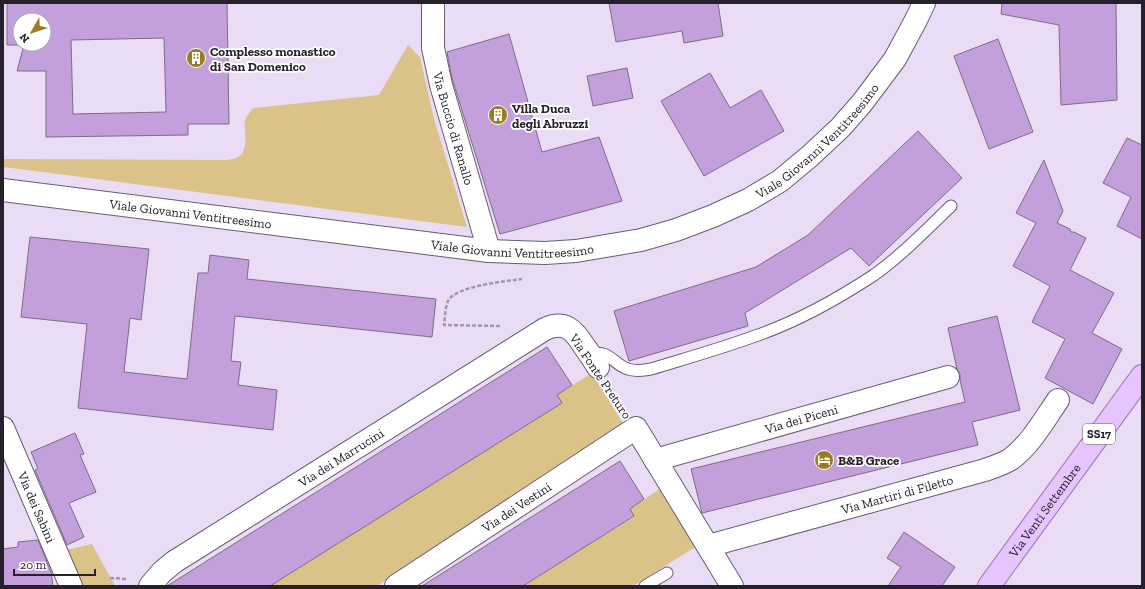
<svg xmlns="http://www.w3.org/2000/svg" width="1145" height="589" font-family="'Zilla Slab',serif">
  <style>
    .green { fill: #dac289 }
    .building { fill: #c3a0dc; stroke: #7a6d84; fill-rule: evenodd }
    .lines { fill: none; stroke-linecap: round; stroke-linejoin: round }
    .service-casing { stroke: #695d73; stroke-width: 13 }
    .minor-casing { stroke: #695d73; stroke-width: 24 }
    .primary-casing { stroke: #9871b2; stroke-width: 24 }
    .path { stroke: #a297aa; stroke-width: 2.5; stroke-dasharray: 4 2; stroke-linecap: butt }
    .service { stroke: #fff; stroke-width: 11 }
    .minor { stroke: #fff; stroke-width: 22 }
    .primary { stroke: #e6c4fd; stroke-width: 22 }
    .labels { text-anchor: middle; stroke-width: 3.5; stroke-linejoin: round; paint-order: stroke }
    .shield { fill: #fff; stroke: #666369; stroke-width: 1 }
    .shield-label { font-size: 12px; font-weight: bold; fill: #252029 }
    .poi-label { font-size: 13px; font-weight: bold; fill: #252029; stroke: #fff; text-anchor: start }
    .street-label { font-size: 13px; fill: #252029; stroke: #fff }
  </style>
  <rect width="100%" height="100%" fill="#eadcf5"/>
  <path class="green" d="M 408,45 L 420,57 L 434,119 L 467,227 L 4,167 L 3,159 L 227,160 C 246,158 246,148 245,131 C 245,128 244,124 245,121 C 246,117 250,112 253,108 L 379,95 Z
    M 592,373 L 624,425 L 377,586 L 270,586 L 562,403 L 557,395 Z
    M 661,488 L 697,546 L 633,586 L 523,586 L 562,562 L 557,554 L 587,536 L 592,543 L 634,517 L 630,509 Z
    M 92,544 L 114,584 L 113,586 L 82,586 L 66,550 Z"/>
  <path class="building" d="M 7,3 L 227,3 L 229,124 L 188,124 L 188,135 L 46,137 L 46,71 L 17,71 L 24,45 L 7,45 ZM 20,20 L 44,20 L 44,44 L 20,44 ZM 164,38 L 166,112 L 73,114 L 71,40 Z
    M 609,3 L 718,3 L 723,36 L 684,43 L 682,31 L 616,42 Z
    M 1002,3 L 1116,3 L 1117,100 L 1061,105 L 1059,25 L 1001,14 Z
    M 509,34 L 542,152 L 599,137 L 622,201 L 500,234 L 452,78 L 447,52 Z
    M 998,39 L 1033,132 L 989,149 L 954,56 Z
    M 627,68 L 633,98 L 593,106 L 587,76 Z
    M 710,73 L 730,108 L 761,90 L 784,131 L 704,176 L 661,101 Z
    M 918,131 L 962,178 L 869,266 L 851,248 L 745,313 L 748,326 L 629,361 L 614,311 L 756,267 L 808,235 Z
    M 1127,138 L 1142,145 L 1142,239 L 1117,226 L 1131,197 L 1103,183 Z
    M 1044,160 L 1063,211 L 1057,223 L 1070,229 L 1071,232 L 1074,232 L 1086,238 L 1070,270 L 1114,293 L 1092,333 L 1122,349 L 1093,404 L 1045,378 L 1065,339 L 1032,322 L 1050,286 L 1013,266 L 1036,223 L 1016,213 Z
    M 30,237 L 149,249 L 141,320 L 130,318 L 124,372 L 187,379 L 198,273 L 208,273 L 210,255 L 249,260 L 247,279 L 436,299 L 432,337 L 235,316 L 231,361 L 241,362 L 238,385 L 277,390 L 273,430 L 78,408 L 87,324 L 21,317 Z
    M 997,316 L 1020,410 L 972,422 L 978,445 L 702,513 L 691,469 L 965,402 L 960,380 L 960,374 L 957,369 L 948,328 Z
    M 547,347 L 572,385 L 557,395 L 562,403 L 447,475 L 270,586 L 167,586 Z
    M 75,433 L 84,454 L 80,455 L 96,492 L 69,503 L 84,537 L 67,545 L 35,470 L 38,469 L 31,452 Z
    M 620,461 L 644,499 L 630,509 L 634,516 L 523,586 L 422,586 Z
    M 904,532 L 955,567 L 942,586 L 888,586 L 901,567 L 887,558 Z
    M 38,540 L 51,572 L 53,586 L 3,586 L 3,549 L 18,547 L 18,542 Z"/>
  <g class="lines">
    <g class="service-casing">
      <path id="service" d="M 591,356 C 607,347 614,365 628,369 C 636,372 644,370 651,369 C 687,358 723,348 758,335 C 798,321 839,298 874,275 C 902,255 926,230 951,206
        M 645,586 L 667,573"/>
    </g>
    <g class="minor-casing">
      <g id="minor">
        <path id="s1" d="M 433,3 L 433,48 L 441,85 L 489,251"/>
        <path id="s2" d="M 3,190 L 489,251 L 545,253 L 576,251 L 641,240 L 676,230 L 713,216 L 748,200 L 780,181 L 810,156 L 840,128 L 862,103 L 895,59 L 916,20 L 924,3"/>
        <path id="s3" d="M 3,428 L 71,586"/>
        <path id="s4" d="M 655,460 L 948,377"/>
        <path id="s5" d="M 708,546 L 985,470 C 994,467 1003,464 1011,459 C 1031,444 1044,420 1058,400"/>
        <path id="s6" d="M 150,586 L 162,572 L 174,562 L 545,329 C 565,320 574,330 584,346 C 589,353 594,360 598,367"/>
        <path id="s7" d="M 396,586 L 636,428 L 732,586"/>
      </g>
    </g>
    <g class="primary-casing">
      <g id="primary">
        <path id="s8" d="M 989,586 L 1142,376"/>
      </g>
    </g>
    <path class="path" d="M 500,326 L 444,325 C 445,318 445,308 448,301 C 455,286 507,281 522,279
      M 611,388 L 623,407
      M 110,578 L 127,579"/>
    <use href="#service" class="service"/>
    <use href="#minor" class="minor"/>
    <use href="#primary" class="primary"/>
  </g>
  <defs>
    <g id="building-disc" transform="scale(1)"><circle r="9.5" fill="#9a7b25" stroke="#fff"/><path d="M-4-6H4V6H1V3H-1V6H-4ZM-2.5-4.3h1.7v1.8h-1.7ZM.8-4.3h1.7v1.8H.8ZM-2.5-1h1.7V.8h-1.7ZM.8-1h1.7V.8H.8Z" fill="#fff"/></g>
    <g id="hotel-disc" transform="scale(1)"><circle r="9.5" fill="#9a7b25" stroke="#fff"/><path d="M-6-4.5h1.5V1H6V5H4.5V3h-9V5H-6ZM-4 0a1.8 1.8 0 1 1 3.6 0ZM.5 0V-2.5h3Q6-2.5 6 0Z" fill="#fff"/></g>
  </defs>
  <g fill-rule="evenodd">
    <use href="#building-disc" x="196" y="58"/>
    <use href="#building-disc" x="498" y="115"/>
    <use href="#hotel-disc" x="824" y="460"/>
  </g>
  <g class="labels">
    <rect class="shield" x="1083" y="424" width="32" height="20" rx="3"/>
    <g class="shield-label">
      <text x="1099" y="438">SS17</text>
    </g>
    <g class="poi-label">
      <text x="210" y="56">Complesso monastico<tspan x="210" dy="15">di San Domenico</tspan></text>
      <text x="512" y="113">Villa Duca<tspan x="512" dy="15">degli Abruzzi</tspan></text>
      <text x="838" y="465">B&amp;B Grace</text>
    </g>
    <g class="street-label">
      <text dy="5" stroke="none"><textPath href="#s1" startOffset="128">Via Buccio di Ranallo</textPath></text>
      <text dy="5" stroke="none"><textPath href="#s2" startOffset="849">Viale Giovanni Ventitreesimo</textPath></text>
      <text dy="5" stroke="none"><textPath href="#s2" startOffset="189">Viale Giovanni Ventitreesimo</textPath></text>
      <text dy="5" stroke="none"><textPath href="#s2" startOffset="513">Viale Giovanni Ventitreesimo</textPath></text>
      <text transform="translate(601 376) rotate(56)" y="5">Via Fonte Preturo</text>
      <text dy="5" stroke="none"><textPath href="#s4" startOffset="152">Via dei Piceni</textPath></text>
      <text dy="5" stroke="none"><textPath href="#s6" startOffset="231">Via dei Marrucini</textPath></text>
      <text dy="5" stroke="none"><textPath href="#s5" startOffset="196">Via Martiri di Filetto</textPath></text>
      <text dy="5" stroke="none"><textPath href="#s3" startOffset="86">Via dei Sabini</textPath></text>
      <text dy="5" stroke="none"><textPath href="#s7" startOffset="144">Via dei Vestini</textPath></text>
      <text dy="5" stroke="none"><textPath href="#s8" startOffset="94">Via Venti Settembre</textPath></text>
    </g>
  </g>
  <rect width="1145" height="589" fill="none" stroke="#252029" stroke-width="8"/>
  <g transform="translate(32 32) rotate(231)"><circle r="19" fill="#ffffff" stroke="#a8a6a9"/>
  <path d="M0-3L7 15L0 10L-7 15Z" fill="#9a7b25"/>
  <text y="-6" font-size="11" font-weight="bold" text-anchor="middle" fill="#252029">N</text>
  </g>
  <path d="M14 569v6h81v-6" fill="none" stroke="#252029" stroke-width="2"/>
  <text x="20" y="569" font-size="12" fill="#252029" stroke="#ffffff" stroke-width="3" paint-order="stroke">20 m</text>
</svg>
